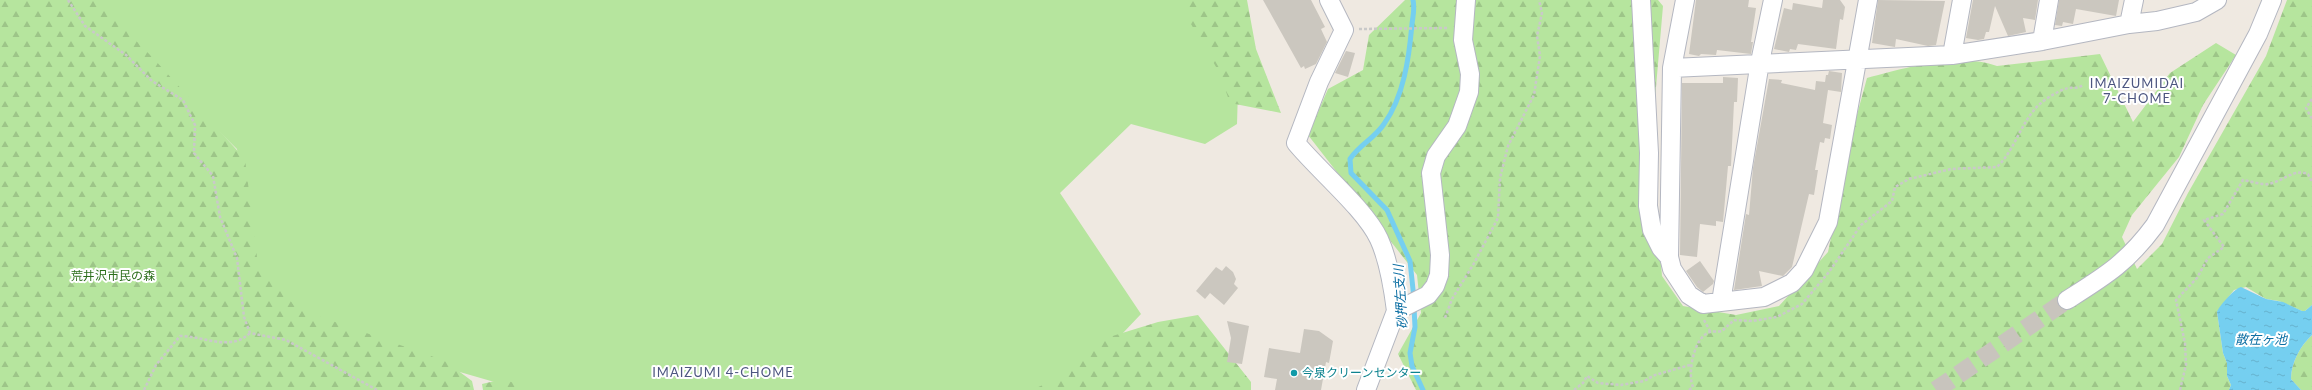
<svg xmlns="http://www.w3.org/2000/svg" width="2312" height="390" font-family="Lato,'Noto Sans JP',sans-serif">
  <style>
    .green { fill: #b6e59e }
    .forest { fill: url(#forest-firs) }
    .water { fill: url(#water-ripples) }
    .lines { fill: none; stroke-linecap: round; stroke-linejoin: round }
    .stream { stroke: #75cff0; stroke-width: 5 }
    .building { fill: #cbc7bf }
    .minor-tunnel { stroke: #c8c4bd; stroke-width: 18; stroke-dasharray: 18 9; stroke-linecap: butt }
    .minor-casing { stroke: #b4b7c1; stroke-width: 20 }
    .path { stroke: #c9c9c9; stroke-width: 2.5; stroke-dasharray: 3 2; stroke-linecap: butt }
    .minor { stroke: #fff; stroke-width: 18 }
    .culture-dot { fill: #0f9aa8; stroke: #fff; stroke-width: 1.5 }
    .labels { text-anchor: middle; stroke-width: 4; stroke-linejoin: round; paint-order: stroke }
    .park-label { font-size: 12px; fill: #2c6e1b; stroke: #fff }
    .culture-label { font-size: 12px; fill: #0d838f; stroke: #fff; text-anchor: start }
    .neighbourhood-label { font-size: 13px; letter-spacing: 1px; fill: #4d5680; stroke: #fff }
    .water-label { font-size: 13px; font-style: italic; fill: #0d6fa3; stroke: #fff }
  </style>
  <defs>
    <pattern id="forest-firs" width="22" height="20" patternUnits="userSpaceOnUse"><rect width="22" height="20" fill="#b6e59e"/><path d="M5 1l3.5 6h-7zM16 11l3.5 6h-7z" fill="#9dc588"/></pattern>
    <pattern id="water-ripples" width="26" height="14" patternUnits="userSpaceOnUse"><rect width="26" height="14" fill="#75cff0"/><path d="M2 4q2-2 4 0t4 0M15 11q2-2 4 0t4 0" fill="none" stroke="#66b2ce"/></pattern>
  </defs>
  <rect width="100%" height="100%" fill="#efe9e1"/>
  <path class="green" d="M 84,0 L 1218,0 L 1239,56 L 1237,124 L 1205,144 L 1131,124 L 1060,193 L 1141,314 L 1086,372 L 1054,390 L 522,390 L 439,366 L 293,313 L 252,261 L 237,149 Z"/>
  <path class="forest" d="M 0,0 L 96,0 L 154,59 L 245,159 L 257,257 L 296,308 L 445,361 L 472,381 L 474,390 L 0,390 Z
    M 1177,0 L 1247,0 L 1256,49 L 1281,113 L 1230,103 L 1219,72 Z
    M 1405,0 L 1658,0 L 1663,6 L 1651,145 L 1662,276 L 1683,306 L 1736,315 L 1779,306 L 1828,252 L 1855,122 L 1867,78 C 1904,68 1959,52 1997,66 L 2100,54 L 2133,122 L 2170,73 L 2216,43 L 2236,55 L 2203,105 L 2179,157 L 2132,215 L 2122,237 L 2137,269 L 2162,244 L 2188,193 L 2266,56 L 2287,0 L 2312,0 L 2312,305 L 2305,311 L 2302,311 L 2279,301 L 2266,299 L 2246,287 L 2234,290 L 2217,312 L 2223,353 L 2227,363 L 2227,376 L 2231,385 L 2229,390 L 1416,390 L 1398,354 L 1421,313 L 1417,275 L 1308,135 L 1328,89 L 1363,70 L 1369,35 Z
    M 1198,315 L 1251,382 L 1251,390 L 1032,390 L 1068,373 L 1106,338 L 1158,322 Z
    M 2312,335 L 2312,390 L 2301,390 L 2291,379 C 2291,363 2300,346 2312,335 Z
    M 503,379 L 533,390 L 483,390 L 482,384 Z"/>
  <path class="water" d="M 2241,287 L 2266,299 L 2283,302 L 2302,311 L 2305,311 L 2312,305 L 2312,335 C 2300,346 2291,363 2291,379 L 2301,390 L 2229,390 L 2231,385 L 2227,376 L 2227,363 L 2223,353 L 2217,312 C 2219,306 2235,288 2241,287 Z"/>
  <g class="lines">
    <path class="stream" d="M 1413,0 C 1415,9 1413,15 1412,24 C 1409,58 1404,96 1384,124 C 1374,139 1360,144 1350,159 L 1351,173 L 1387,210 L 1410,261 L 1414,299
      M 1414,307 L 1415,327 L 1410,353 L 1412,366 L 1423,390"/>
  </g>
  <path class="building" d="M 1263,0 L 1311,0 L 1325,27 L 1321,29 L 1327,42 L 1316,64 L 1305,69 L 1304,66 L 1301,68 Z
    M 1696,0 L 1749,0 L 1748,7 L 1756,8 L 1751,42 L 1753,42 L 1751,54 L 1717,50 L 1716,55 L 1701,54 L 1699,56 L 1689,54 Z
    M 1823,0 L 1840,0 L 1845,7 L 1843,20 L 1840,19 L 1836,49 L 1798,44 L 1796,50 L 1790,49 L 1789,52 L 1774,49 L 1784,8 L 1792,10 L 1793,3 L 1822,8 Z
    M 1878,0 L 1945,1 L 1936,45 L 1928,46 L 1896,39 L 1895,47 L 1872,43 Z
    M 1973,0 L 2038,0 L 2035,20 L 2023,18 L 2026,32 L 2008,36 L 1995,6 L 1989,32 L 1986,32 L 1984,39 L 1978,40 L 1966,38 Z
    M 2059,0 L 2119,0 L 2116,16 L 2076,9 L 2073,24 L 2063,22 L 2062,26 L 2055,25 Z
    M 1346,51 L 1355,53 L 1348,77 L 1335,73 Z
    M 1829,71 L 1842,73 L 1841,92 L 1828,90 L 1823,123 L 1832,125 L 1830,139 L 1825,138 L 1824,143 L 1820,142 L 1815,170 L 1818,170 L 1814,195 L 1809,194 L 1792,267 L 1783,276 L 1759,271 L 1762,286 L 1734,290 L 1746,214 L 1749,215 L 1753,168 L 1769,79 L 1782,80 L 1781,83 L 1815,90 L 1816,81 L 1825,82 L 1826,75 L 1828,75 Z
    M 1723,77 L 1738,78 L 1737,102 L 1734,102 L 1731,166 L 1728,166 L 1723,222 L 1716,221 L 1716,226 L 1700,224 L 1697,257 L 1680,255 L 1682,83 L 1723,83 Z
    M 1700,261 L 1714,281 L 1713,284 L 1703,292 L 1697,287 L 1686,271 Z
    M 1226,266 L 1233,272 L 1236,279 L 1234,284 L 1238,288 L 1224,305 L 1210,293 L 1205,299 L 1196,291 L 1216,267 L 1222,271 Z
    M 1227,321 L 1249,326 L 1242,364 L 1227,362 L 1231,338 Z
    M 1304,329 L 1319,331 L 1333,341 L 1329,363 L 1326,362 L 1321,390 L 1275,390 L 1277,379 L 1264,377 L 1269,348 L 1300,353 Z"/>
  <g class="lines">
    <path class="minor-tunnel" d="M 1936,390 L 2067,300"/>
    <g class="minor-casing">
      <path id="minor" d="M 1329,0 L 1344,30 L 1319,82 L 1296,143 C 1319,171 1365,209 1379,239 C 1389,261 1393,287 1396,311
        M 1641,0 L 1649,153 L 1648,206 L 1652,230 L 1661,248 L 1669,257
        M 1685,0 L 1672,68 L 1669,257 L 1672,269 L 1689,295 L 1703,304 L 1764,297 L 1792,283 L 1804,270 L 1828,222 L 1868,0
        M 2129,24 L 2134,0
        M 2042,41 L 2049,0
        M 1952,55 L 1962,0
        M 1672,68 L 1952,55 L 2042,41 L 2129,24 L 2157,21 L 2196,12 L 2217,0
        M 2067,300 C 2105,276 2127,263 2155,225 L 2258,34 L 2272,0
        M 1721,302 L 1760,62 L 1773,0
        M 1366,390 L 1396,311 L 1428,295 L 1435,286 L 1439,275 L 1440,255 L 1431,173 L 1436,156 L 1457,126 L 1469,92 L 1470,74 L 1463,40 L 1466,0"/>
    </g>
    <path class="path" d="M 68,0 L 85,26 L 126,55 L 152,81 L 183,100 L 195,125 L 194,153 L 213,176 L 220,217 L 237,258 L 244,317 L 250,333 L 286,340 L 377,390
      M 1359,29 L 1448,28
      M 2312,99 L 2306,108 L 2312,119
      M 1445,318 L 1452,299 L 1473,265 L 1498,218 L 1500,178 L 1508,146 L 1534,95 L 1540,56 L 1537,36 L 1542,13 L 1539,0
      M 1704,320 L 1710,331
      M 144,390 L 156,365 L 180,336 C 204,336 230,352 250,333
      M 1574,390 L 1583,383 L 1587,376 L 1598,383 L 1621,385 L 1644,381 L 1655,375 L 1690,365
      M 1689,390 L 1693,387 C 1687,374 1694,336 1710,332 C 1713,331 1718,332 1722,331 L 1734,320 L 1752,321 L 1777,317 L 1802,304 L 1829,272 L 1861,225 L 1892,201 L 1895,187 L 1909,179 L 1951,169 L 1997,167 C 2016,149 2021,120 2041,103 C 2048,97 2060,90 2068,88 C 2075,87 2077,89 2083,85
      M 2180,390 L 2186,365 L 2185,343 L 2176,300 L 2197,278 L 2208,258 L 2224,247 L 2204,220 L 2223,214 L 2243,180 C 2250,181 2261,185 2268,184 C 2282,182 2294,168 2308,174 L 2311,180 L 2312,179"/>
    <use href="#minor" class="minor"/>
  </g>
  <circle class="culture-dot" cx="1294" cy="373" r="4"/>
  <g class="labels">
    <g class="park-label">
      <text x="113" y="280">荒井沢市民の森</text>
    </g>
    <g class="culture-label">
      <text x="1302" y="377">今泉クリーンセンター</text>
    </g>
    <g class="neighbourhood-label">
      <text x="2137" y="88">IMAIZUMIDAI<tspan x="2137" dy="15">7-CHOME</tspan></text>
      <text x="723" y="377">IMAIZUMI 4-CHOME</text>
    </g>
    <g class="water-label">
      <text transform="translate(1400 297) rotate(-94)" y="5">砂押左支川</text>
      <text x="2261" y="344">散在ヶ池</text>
    </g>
  </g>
</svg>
